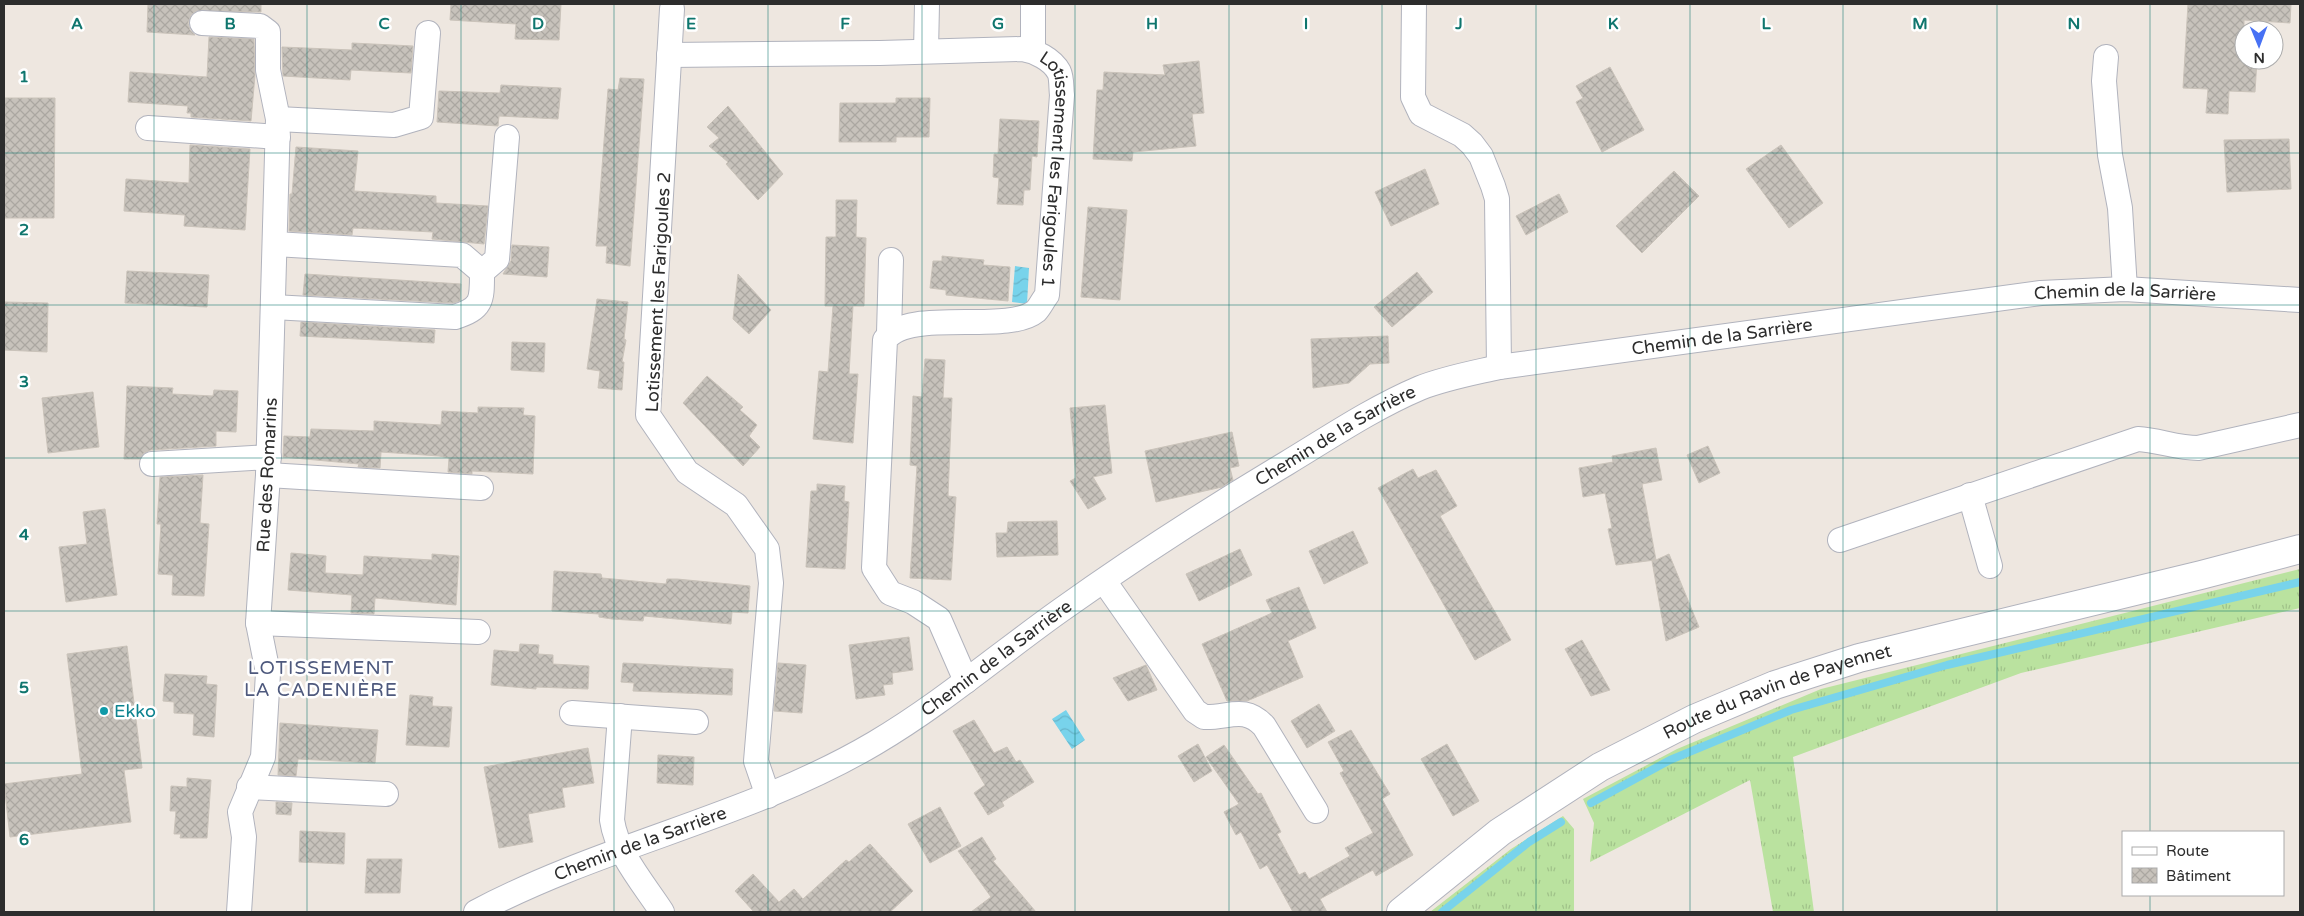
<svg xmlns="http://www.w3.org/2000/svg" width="2304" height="916" font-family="'Varela Round',sans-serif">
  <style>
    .grass { fill: url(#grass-tufts) }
    .water { fill: url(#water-waves) }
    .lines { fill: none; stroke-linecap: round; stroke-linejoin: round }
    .stream { stroke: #78d3eb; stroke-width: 8 }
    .building { fill: url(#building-cross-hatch); stroke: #cac3ba }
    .minor-casing { stroke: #b1b3bd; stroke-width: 26 }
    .tertiary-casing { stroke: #b1b3bd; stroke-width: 30 }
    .minor { stroke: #fff; stroke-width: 24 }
    .tertiary { stroke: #fff; stroke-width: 28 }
    .grid { fill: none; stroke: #0f766e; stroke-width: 1; stroke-opacity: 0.55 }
    .culture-dot { fill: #0f9aa8; stroke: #fff; stroke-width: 2 }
    .labels { text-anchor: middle; stroke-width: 5; stroke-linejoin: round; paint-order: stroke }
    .street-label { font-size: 18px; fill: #2d2d2d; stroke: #fff }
    .culture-label { font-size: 18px; fill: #0d838f; stroke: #fff; text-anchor: start }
    .neighbourhood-label { font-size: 19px; letter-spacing: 1px; fill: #4e597d; stroke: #fff }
    .grid-label { font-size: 16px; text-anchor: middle; font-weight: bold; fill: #0f766e; stroke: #fff; stroke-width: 5; stroke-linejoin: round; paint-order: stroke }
  </style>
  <defs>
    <pattern id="grass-tufts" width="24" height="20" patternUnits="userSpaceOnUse" patternTransform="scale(1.25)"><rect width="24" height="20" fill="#bae29f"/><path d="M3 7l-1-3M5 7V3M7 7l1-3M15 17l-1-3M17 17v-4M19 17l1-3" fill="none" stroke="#a0c289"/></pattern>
    <pattern id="water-waves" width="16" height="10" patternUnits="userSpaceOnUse" patternTransform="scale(1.25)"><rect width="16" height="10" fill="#78d3eb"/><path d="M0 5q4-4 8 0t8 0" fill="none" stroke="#68b5ca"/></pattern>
    <pattern id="building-cross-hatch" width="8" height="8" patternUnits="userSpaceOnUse" patternTransform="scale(1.25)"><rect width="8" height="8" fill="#c7c2bb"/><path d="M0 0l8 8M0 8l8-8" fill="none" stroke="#aba7a1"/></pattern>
  </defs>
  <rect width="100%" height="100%" fill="#eee7e0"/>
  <path class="grass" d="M 2300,569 L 2300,608 L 2021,673 L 1793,757 L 1814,912 L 1773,912 L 1750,780 L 1590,862 L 1594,823 L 1583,799 L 1677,749 L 1821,689 Z
    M 1563,816 L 1574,829 L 1574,912 L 1430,912 L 1511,849 Z"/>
  <path class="water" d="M 1015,266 L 1029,268 L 1027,304 L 1012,302 Z
    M 1066,710 L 1085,740 L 1072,749 L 1052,719 Z"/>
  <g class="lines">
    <path class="stream" d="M 1591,803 L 1670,760 L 1791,710 L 1947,665 L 2300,582
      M 1442,912 L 1529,842 L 1561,822"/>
  </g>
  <path class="building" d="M 148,4 L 261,4 L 261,12 L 196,11 L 191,15 L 188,23 L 190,30 L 195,35 L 147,32 Z
    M 451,4 L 561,4 L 559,40 L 515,39 L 516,24 L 450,20 Z
    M 2188,4 L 2291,4 L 2290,23 L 2244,20 L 2244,60 L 2257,60 L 2255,92 L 2229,91 L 2228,114 L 2206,113 L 2208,89 L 2183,88 Z
    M 209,37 L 254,39 L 255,75 L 251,121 L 191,117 L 191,113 L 187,113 L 188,106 L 128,102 L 130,72 L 207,77 Z
    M 352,43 L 413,46 L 411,73 L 351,70 L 350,80 L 283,76 L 282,47 L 352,50 Z
    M 1199,61 L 1204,113 L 1192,114 L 1196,146 L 1133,152 L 1132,161 L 1093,159 L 1097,90 L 1103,90 L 1104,72 L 1165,75 L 1163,65 Z
    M 1610,67 L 1644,130 L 1602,152 L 1576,102 L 1583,98 L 1576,86 Z
    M 620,78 L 644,79 L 630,266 L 606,263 L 607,246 L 596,246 L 608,89 L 618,90 Z
    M 501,85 L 561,88 L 558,119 L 499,116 L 498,126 L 437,122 L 439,91 L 500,93 Z
    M 4,98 L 55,98 L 54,218 L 4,218 Z
    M 896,98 L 930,98 L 929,137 L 896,137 L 896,142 L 839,142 L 840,103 L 896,103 Z
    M 728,106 L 783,174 L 758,200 L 726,164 L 728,162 L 709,146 L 719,138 L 707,127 Z
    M 1000,119 L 1039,121 L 1037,157 L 1032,156 L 1030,190 L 1024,190 L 1023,205 L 997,204 L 999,178 L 993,177 L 994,154 L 998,154 Z
    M 2289,139 L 2291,189 L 2227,192 L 2224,140 Z
    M 190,145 L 250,149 L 245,230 L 184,226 L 185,215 L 124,211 L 126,179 L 189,183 Z
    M 1781,145 L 1823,203 L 1789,228 L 1746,169 Z
    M 296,147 L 358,151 L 354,191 L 436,196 L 436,203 L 488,206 L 484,244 L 432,239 L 433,232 L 353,228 L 352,235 L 289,231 L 290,194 L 292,194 Z
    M 1425,169 L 1439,204 L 1391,226 L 1375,192 Z
    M 1674,171 L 1699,196 L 1642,253 L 1616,226 Z
    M 1559,194 L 1568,212 L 1526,235 L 1516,216 Z
    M 836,200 L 857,200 L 856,237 L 866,238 L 864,306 L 853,306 L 849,374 L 858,374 L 853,443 L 813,439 L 819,371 L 828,372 L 833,306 L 825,306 L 826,237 L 836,237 Z
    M 1088,207 L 1127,210 L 1120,300 L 1081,297 Z
    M 512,245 L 549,247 L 547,277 L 503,274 L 511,261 Z
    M 942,256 L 984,260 L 983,265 L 1010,267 L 1008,301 L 946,295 L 946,290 L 930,288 L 933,261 L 942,261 Z
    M 127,271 L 209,275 L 207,307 L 125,303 Z
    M 1417,272 L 1433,292 L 1392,327 L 1374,307 Z
    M 305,274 L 461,284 L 460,301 L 453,303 L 303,295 Z
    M 738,274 L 771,310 L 749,334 L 733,319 Z
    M 597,299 L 628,302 L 624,339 L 626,340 L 622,362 L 624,362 L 622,390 L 598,388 L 600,371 L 587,369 Z
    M 4,302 L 48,303 L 47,352 L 4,350 Z
    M 301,322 L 435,330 L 434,343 L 300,336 Z
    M 1388,336 L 1389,363 L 1370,364 L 1349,383 L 1313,388 L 1311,339 Z
    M 512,342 L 545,343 L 544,372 L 511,370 Z
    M 925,359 L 945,360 L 943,398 L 952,398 L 948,496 L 956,497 L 951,580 L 910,578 L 917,466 L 910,465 L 913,396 L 922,397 Z
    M 707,376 L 743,407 L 740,410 L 757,425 L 749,436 L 760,447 L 743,466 L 683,403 Z
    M 127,386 L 173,388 L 172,394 L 213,396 L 214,390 L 238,391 L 236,432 L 216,431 L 216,446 L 151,450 L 144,453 L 140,459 L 124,459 Z
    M 93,392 L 99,447 L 48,453 L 42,398 Z
    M 1105,405 L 1112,473 L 1093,477 L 1106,499 L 1088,509 L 1070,481 L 1076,478 L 1070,408 Z
    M 478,407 L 524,408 L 523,415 L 535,416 L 533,474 L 472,471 L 472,474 L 448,472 L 449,458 L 439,456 L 381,452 L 380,468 L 358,467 L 359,464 L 283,457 L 284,436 L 310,437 L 311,429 L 374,431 L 374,421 L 441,425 L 442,411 L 478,413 Z
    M 1232,432 L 1239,466 L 1230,468 L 1233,480 L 1222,487 L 1156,502 L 1145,451 Z
    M 1708,446 L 1720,473 L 1699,483 L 1687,455 Z
    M 1656,448 L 1662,480 L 1642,484 L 1656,560 L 1669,554 L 1699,627 L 1666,641 L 1652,561 L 1655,560 L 1616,565 L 1608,529 L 1612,528 L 1605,493 L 1583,497 L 1579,468 L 1613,462 L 1612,456 Z
    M 1413,469 L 1418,478 L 1436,470 L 1457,506 L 1440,516 L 1511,640 L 1475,660 L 1378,488 Z
    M 203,475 L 200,523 L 209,524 L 204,596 L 172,595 L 173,575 L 158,574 L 161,524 L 157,524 L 160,477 Z
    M 817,484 L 845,486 L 844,501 L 849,502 L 845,569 L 806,567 L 811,491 L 817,491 Z
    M 105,509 L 117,595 L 66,602 L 59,547 L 87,544 L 83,512 Z
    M 1057,521 L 1058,555 L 997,557 L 996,533 L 1007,533 L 1008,522 Z
    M 1353,531 L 1368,563 L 1324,584 L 1309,551 Z
    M 1240,549 L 1252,575 L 1199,601 L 1186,574 Z
    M 291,553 L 326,556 L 325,573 L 363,575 L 364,556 L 432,560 L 432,554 L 459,556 L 456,605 L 375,598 L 374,614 L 351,613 L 352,595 L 288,590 Z
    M 554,571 L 601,574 L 602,578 L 666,584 L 667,579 L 677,579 L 750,586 L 748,613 L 732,612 L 731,624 L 644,616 L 643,621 L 612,619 L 599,617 L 599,614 L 552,611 Z
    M 1299,587 L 1316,628 L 1288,641 L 1303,677 L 1247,701 L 1227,701 L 1202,644 L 1272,613 L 1266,600 Z
    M 909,637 L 913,670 L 892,673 L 893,684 L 883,685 L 885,695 L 856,699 L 849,645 Z
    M 1582,640 L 1610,690 L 1591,696 L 1565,649 Z
    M 520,644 L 539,645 L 538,654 L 553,655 L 553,664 L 589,666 L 588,689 L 536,687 L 536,689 L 491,685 L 494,650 L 519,652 Z
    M 127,646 L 142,768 L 124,770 L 131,822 L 10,837 L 4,784 L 82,774 L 67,654 Z
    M 623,663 L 733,669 L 732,695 L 633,691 L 634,683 L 621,682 Z
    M 778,663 L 806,665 L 802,713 L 774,711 Z
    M 1146,665 L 1157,690 L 1128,701 L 1113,678 Z
    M 165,674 L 207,676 L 206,684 L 217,685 L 214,737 L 193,735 L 194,714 L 174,713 L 174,702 L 163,701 Z
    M 410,695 L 433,697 L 432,706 L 452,707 L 449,747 L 406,745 Z
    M 1319,704 L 1335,731 L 1307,748 L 1291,721 Z
    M 974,720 L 994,753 L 1007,747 L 1016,762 L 1020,760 L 1034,782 L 1002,802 L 1004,806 L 988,815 L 974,793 L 985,785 L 953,731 Z
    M 280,723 L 378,730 L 375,763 L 298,759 L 296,776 L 278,775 Z
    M 1351,730 L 1390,794 L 1382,799 L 1413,855 L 1376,876 L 1373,870 L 1320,899 L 1327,912 L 1293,912 L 1267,865 L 1260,869 L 1241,832 L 1236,835 L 1224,812 L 1239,804 L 1206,757 L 1224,745 L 1258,794 L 1261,793 L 1281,832 L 1277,834 L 1299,875 L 1305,872 L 1309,879 L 1350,856 L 1345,848 L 1373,833 L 1340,773 L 1344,771 L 1328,742 Z
    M 1198,744 L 1212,771 L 1194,782 L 1178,756 Z
    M 1447,744 L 1479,801 L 1453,816 L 1421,759 Z
    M 588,748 L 594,783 L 562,788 L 565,807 L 528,814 L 533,842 L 499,848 L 484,767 Z
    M 658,755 L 694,757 L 693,785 L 657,783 Z
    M 187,778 L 211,780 L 207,838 L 180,838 L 181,834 L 174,834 L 176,811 L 170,811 L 171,786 L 187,787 Z
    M 276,802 L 292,803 L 291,815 L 276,814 Z
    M 940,807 L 961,846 L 930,863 L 908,824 Z
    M 300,831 L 345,833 L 344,864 L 299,862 Z
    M 982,837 L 996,859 L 993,861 L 1036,912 L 971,912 L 991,897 L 958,851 Z
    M 870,844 L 913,891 L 890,912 L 754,912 L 735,891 L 753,874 L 779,902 L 794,889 L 803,899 L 846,860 L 849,862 Z
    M 367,859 L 402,859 L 400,893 L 365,893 Z"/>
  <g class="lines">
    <g class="minor-casing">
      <g id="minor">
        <path d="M 1033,4 L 1033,50"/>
        <path d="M 1414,4 L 1413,97 L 1421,114 L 1462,135 L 1472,144 L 1481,156 L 1493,186 L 1497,199 L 1499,367"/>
        <path d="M 672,9 L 648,415 L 687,472 L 736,505 L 767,549 L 771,583 L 756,761 L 768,796"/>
        <path d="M 202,23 L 260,26 L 268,32 L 268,70 L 278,119 L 268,475 L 258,623 L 268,673 L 263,757 L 240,812 L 244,837 L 239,912"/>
        <path d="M 926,51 L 927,4"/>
        <path id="s1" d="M 669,55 L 880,53 L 1022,49 C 1035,51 1052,59 1059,72 C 1062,78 1061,89 1062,95 L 1047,295 C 1043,300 1040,307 1036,311 C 1007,335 907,307 885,340 L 874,568 L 890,593 L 913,602 L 939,619 L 966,681"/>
        <path d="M 2106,57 L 2104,81 L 2110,155 L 2120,208 L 2125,289"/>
        <path d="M 278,119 L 394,125 L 421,117 L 428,33"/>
        <path d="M 148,128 L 278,137"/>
        <path d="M 482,272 L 497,259 L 507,137"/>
        <path d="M 273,307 L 455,317 C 483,308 482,300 482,272 L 462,255 L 275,244"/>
        <path d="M 889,333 L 891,260"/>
        <path d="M 152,464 L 269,457"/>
        <path d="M 268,475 L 481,488"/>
        <path d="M 1970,495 L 1990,566"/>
        <path d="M 1840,540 L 2138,439 C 2158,440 2177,448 2198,448 L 2300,425"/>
        <path d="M 1104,581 L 1195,711 L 1204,717 C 1229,718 1244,705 1264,726 L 1316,811"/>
        <path d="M 258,623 L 478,632"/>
        <path d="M 572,713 L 696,722"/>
        <path d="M 620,716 L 612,820 C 617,854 644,884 662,912"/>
        <path d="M 249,787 L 386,794"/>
        <path id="s2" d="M 476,912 C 604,844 750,817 875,743 C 941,704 999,654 1061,610 C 1134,558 1210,509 1287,463 C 1330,437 1373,408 1420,388 C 1445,378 1473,373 1499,367 L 2041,293 L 2125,289 L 2300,300"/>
      </g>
    </g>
    <g class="tertiary-casing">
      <g id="tertiary">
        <path id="s3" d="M 1401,912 L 1500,832 L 1600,767 L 1694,719 L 1775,685 L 1859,658 L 2201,575 L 2300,549"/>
      </g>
    </g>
    <use href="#minor" class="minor"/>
    <use href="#tertiary" class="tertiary"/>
  </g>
  <path class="grid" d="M 154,4 L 154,912M 307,4 L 307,912M 461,4 L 461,912M 614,4 L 614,912M 768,4 L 768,912M 922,4 L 922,912M 1075,4 L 1075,912M 1229,4 L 1229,912M 1382,4 L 1382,912M 1536,4 L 1536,912M 1690,4 L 1690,912M 1843,4 L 1843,912M 1997,4 L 1997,912M 2150,4 L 2150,832M 4,153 L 2300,153M 4,305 L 2300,305M 4,458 L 2300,458M 4,611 L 2300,611M 4,763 L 2300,763M 2150,895 L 2150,912"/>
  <circle class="culture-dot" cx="104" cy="711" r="5"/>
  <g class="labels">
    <g class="street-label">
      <text dy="6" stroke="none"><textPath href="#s1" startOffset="494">Lotissement les Farigoules 1</textPath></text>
      <text transform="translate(658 292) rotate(-87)" y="6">Lotissement les Farigoules 2</text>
      <text dy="6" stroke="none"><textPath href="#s2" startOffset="1798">Chemin de la Sarrière</textPath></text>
      <text dy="6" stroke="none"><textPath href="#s2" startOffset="1392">Chemin de la Sarrière</textPath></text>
      <text dy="6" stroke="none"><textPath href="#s2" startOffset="988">Chemin de la Sarrière</textPath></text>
      <text transform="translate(267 475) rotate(-87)" y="6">Rue des Romarins</text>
      <text dy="6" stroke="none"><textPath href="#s2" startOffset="582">Chemin de la Sarrière</textPath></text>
      <text dy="6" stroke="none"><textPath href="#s3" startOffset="440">Route du Ravin de Payennet</textPath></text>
      <text dy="6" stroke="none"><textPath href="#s2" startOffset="178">Chemin de la Sarrière</textPath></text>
    </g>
    <g class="culture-label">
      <text x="114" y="717">Ekko</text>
    </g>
    <g class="neighbourhood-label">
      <text x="321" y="674">LOTISSEMENT<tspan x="321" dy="22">LA CADENIÈRE</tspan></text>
    </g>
  </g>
  <g class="grid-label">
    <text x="77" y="29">A</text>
    <text x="230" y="29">B</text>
    <text x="384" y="29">C</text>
    <text x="538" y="29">D</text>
    <text x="691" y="29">E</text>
    <text x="845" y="29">F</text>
    <text x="998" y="29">G</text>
    <text x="1152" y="29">H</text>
    <text x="1306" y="29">I</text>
    <text x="1459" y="29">J</text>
    <text x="1613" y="29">K</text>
    <text x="1766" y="29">L</text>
    <text x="1920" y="29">M</text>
    <text x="2074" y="29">N</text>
    <text x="24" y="82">1</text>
    <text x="24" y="235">2</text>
    <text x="24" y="387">3</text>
    <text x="24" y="540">4</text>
    <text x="24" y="693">5</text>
    <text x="24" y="845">6</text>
  </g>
  <rect width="2304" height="916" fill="none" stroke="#2d2d2d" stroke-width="10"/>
  <rect x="2122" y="831" width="162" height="65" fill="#ffffff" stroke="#ababab"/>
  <rect x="2132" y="847" width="25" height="8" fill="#ffffff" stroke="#ababab"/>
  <text x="2166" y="856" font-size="15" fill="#2d2d2d">Route</text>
  <rect x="2132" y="868" width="25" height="15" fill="url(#building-cross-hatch)" stroke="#ababab"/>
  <text x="2166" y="881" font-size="15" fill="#2d2d2d">Bâtiment</text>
  <g transform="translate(2259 45) rotate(179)"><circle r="24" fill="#ffffff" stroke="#ababab"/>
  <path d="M0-4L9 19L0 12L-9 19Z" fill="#4771f4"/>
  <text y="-8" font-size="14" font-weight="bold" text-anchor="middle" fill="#2d2d2d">N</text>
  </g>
</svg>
